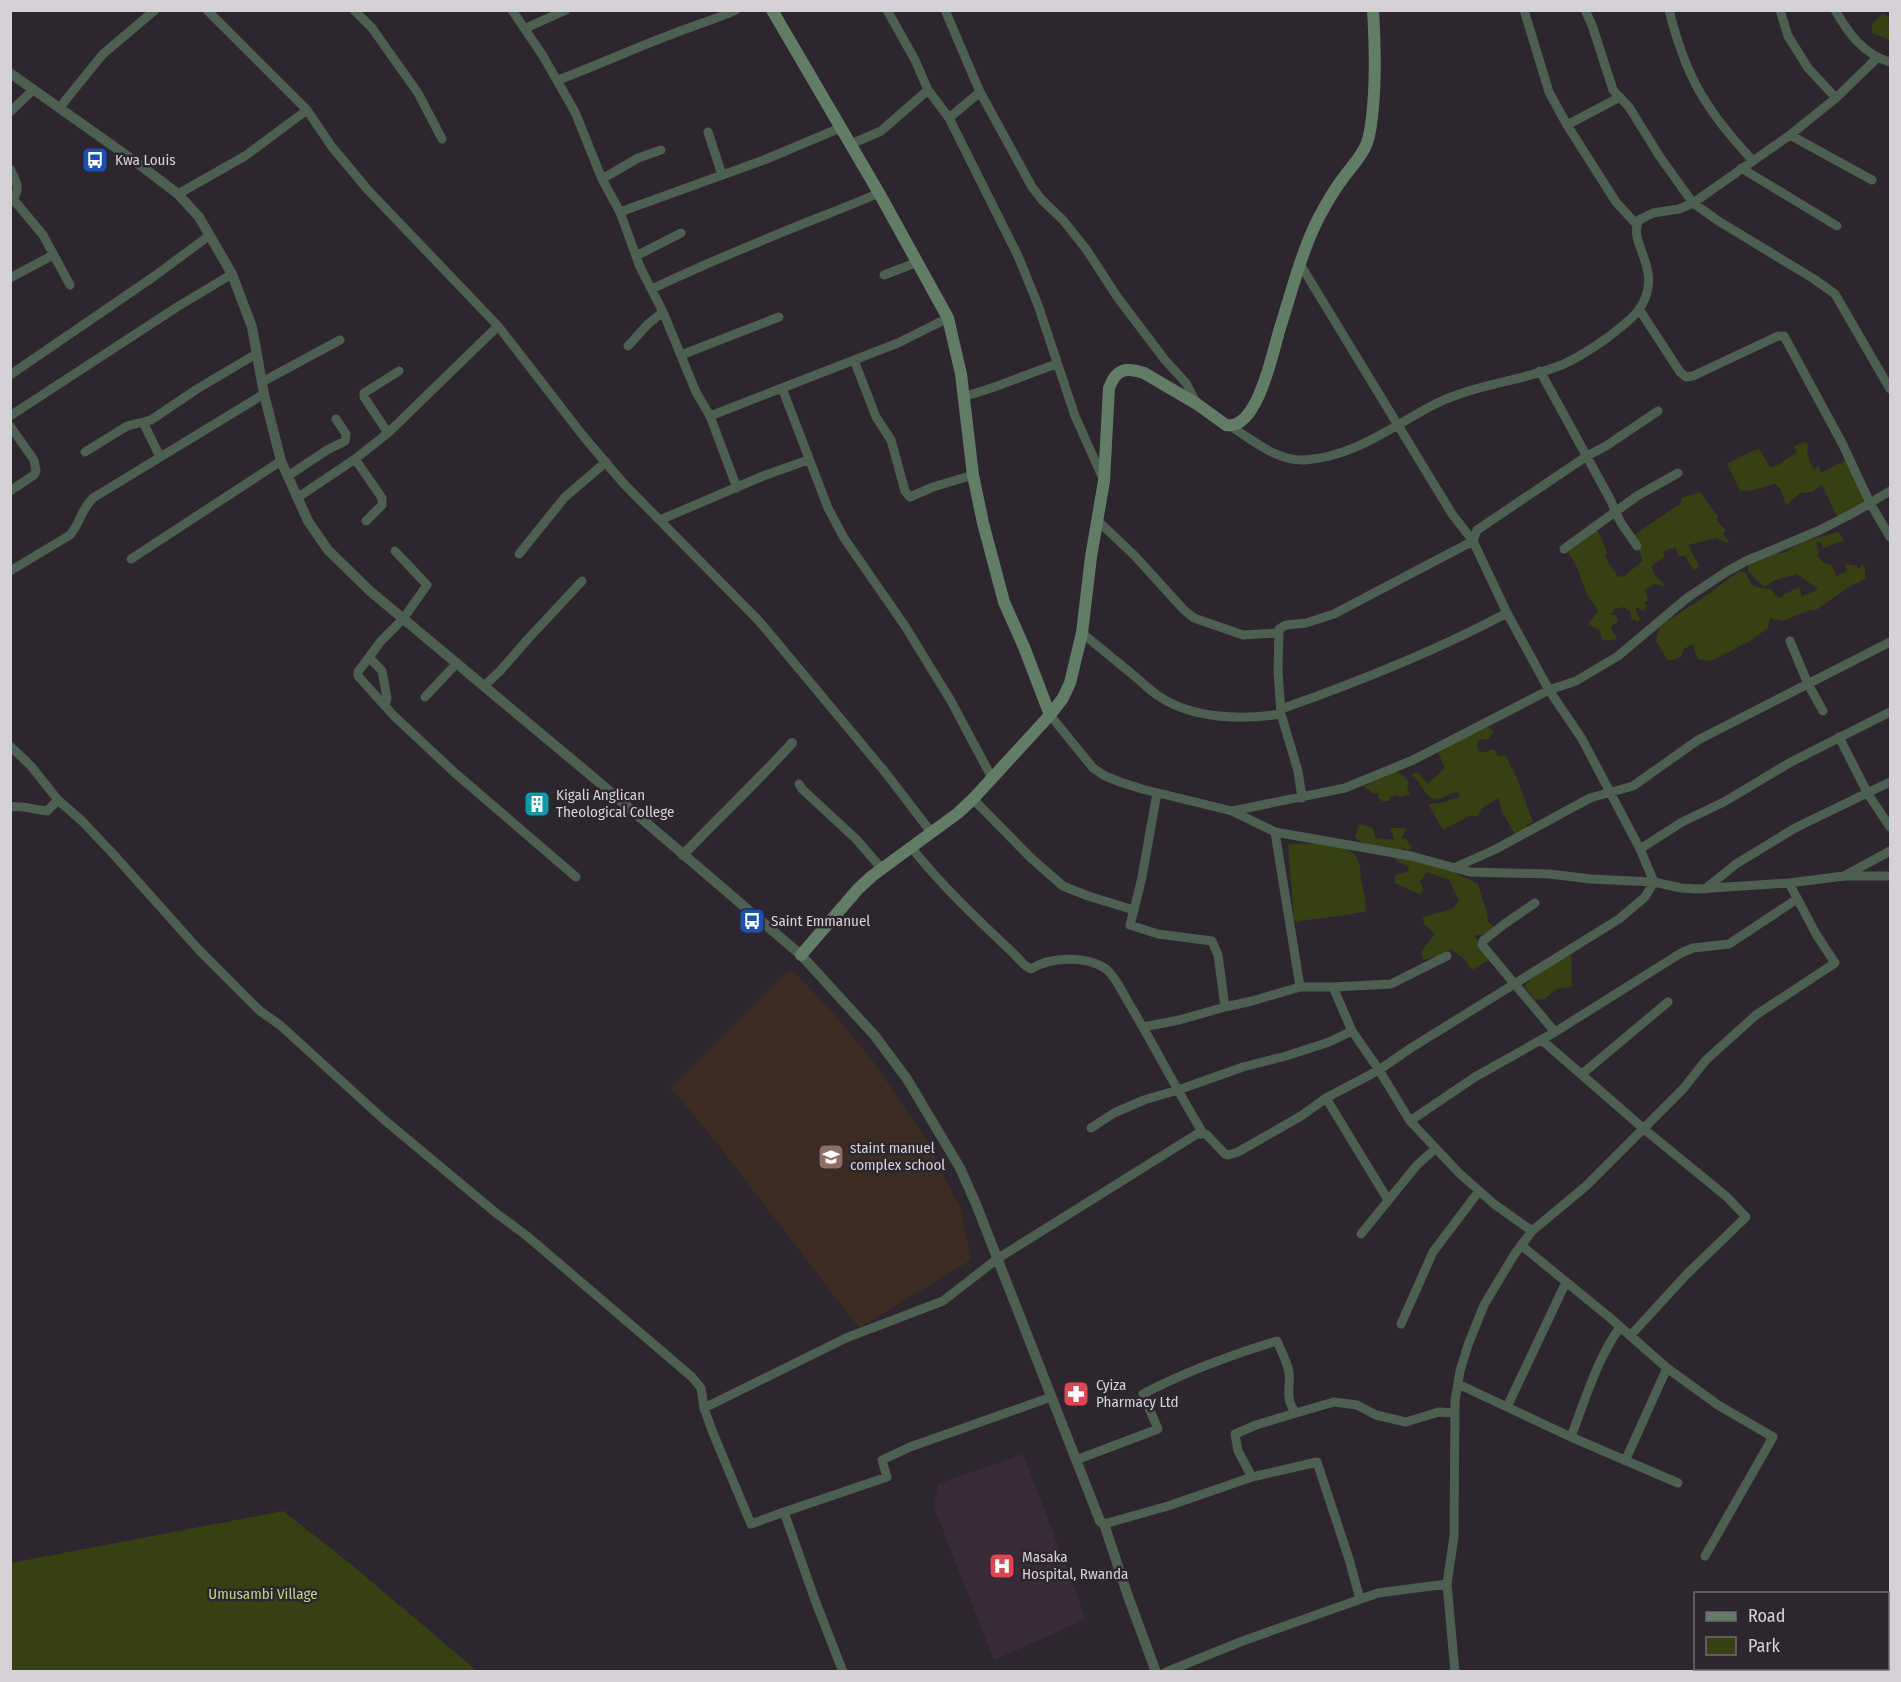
<svg xmlns="http://www.w3.org/2000/svg" width="1901" height="1682" font-family="'Fira Sans Condensed',sans-serif">
  <style>
    .education { fill: #3d2c22 }
    .medical { fill: #392b38 }
    .green { fill: #364013 }
    .lines { fill: none; stroke-linecap: round; stroke-linejoin: round }
    .minor { stroke: #4d5f51; stroke-width: 9 }
    .tertiary { stroke: #4d5f51; stroke-width: 10 }
    .secondary { stroke: #617d66; stroke-width: 12 }
    .labels { text-anchor: middle; stroke-width: 5; stroke-linejoin: round; paint-order: stroke }
    .poi-label { font-size: 15px; fill: #d5d1d7; stroke: #2d262f; text-anchor: start }
    .park-label { font-size: 15px; fill: #bed287; stroke: #2d262f }
  </style>
  <rect width="100%" height="100%" fill="#2d262f"/>
  <path class="education" d="M 793,971 L 833,1013 L 873,1061 L 926,1140 L 961,1210 L 971,1260 L 859,1328 L 716,1142 L 671,1088 L 786,973 Z"/>
  <path class="medical" d="M 1023,1454 L 1086,1619 L 994,1660 L 934,1507 L 938,1484 Z"/>
  <path class="green" d="M 1883,13 L 1890,18 L 1890,40 L 1872,33 L 1872,24 Z
    M 1805,442 L 1808,444 C 1806,454 1809,460 1814,469 L 1819,466 L 1821,473 L 1846,460 L 1863,488 L 1863,507 L 1839,520 L 1822,485 L 1812,492 L 1800,493 L 1786,505 L 1780,488 L 1775,484 L 1754,490 L 1740,491 L 1727,464 L 1759,448 L 1770,467 L 1778,465 L 1797,452 L 1794,446 Z
    M 1700,492 L 1712,509 L 1718,515 L 1717,521 L 1726,530 L 1723,533 L 1729,542 L 1726,543 L 1716,538 L 1688,545 L 1699,566 L 1694,571 L 1685,556 L 1678,556 L 1676,547 L 1664,551 L 1664,557 L 1651,566 L 1657,578 L 1662,581 L 1664,587 L 1655,584 L 1644,590 L 1647,595 L 1648,601 L 1644,603 L 1647,606 L 1643,611 L 1637,607 L 1636,611 L 1640,619 L 1638,622 L 1631,618 L 1631,612 L 1624,607 L 1615,609 L 1611,615 L 1616,615 L 1618,622 L 1614,624 L 1611,628 L 1617,639 L 1607,641 L 1602,639 L 1600,631 L 1588,624 L 1598,611 L 1587,594 L 1576,565 L 1568,552 L 1593,531 L 1598,531 L 1607,552 L 1605,557 L 1618,577 L 1625,576 L 1643,560 L 1633,536 L 1681,503 L 1681,498 Z
    M 1839,532 L 1844,540 L 1823,548 L 1820,541 L 1816,543 L 1819,552 L 1817,555 L 1823,563 L 1831,565 L 1837,576 L 1847,571 L 1845,564 L 1857,566 L 1858,570 L 1862,564 L 1865,567 L 1865,579 L 1849,587 L 1816,610 L 1811,610 L 1782,621 L 1770,618 L 1768,628 L 1750,641 L 1713,660 L 1706,661 L 1698,659 L 1692,644 L 1684,649 L 1681,657 L 1668,661 L 1656,641 L 1660,626 L 1710,593 L 1739,571 L 1745,572 L 1753,586 L 1772,590 L 1775,596 L 1782,598 L 1783,595 L 1799,587 L 1802,597 L 1818,589 L 1797,574 L 1775,580 L 1764,587 L 1748,572 L 1748,566 L 1759,556 L 1764,558 L 1774,553 L 1784,553 L 1804,541 Z
    M 1485,726 L 1494,731 L 1488,739 L 1478,740 L 1477,746 L 1481,753 L 1494,749 L 1498,756 L 1506,756 L 1516,776 L 1533,822 L 1526,825 L 1528,828 L 1516,836 L 1502,812 L 1498,798 L 1481,809 L 1478,816 L 1469,816 L 1443,830 L 1428,804 L 1445,802 L 1461,796 L 1458,792 L 1450,794 L 1441,799 L 1430,798 L 1412,774 L 1418,772 L 1428,784 L 1445,768 L 1436,748 Z
    M 1397,771 L 1406,778 L 1409,784 L 1407,788 L 1410,794 L 1401,797 L 1397,795 L 1390,797 L 1389,801 L 1382,801 L 1378,797 L 1378,793 L 1373,793 L 1363,786 Z
    M 1359,824 L 1373,828 L 1375,838 L 1395,840 L 1390,828 L 1405,828 L 1403,838 L 1401,839 L 1406,839 L 1412,848 L 1407,851 L 1402,847 L 1402,852 L 1396,853 L 1396,848 C 1387,851 1380,848 1372,844 L 1369,846 L 1355,838 Z
    M 1288,844 C 1306,843 1351,841 1358,860 C 1361,867 1360,876 1362,883 C 1364,895 1366,898 1366,911 C 1343,917 1320,917 1296,922 L 1294,920 Z
    M 1397,857 L 1447,869 L 1478,884 C 1481,896 1488,910 1488,922 L 1495,928 L 1487,936 L 1477,935 L 1474,936 L 1483,947 L 1488,960 L 1472,970 L 1463,958 L 1451,949 L 1438,956 L 1423,960 L 1421,952 L 1435,934 L 1424,924 L 1423,917 L 1452,909 L 1459,900 L 1449,880 L 1427,872 L 1420,881 L 1423,888 L 1421,895 L 1395,883 L 1395,875 L 1407,872 L 1409,870 L 1408,867 L 1395,860 Z
    M 1571,954 L 1572,987 L 1557,989 L 1545,999 L 1535,1000 L 1524,986 L 1537,974 Z
    M 283,1511 L 352,1565 L 477,1671 L 11,1671 L 11,1563 Z"/>
  <g class="lines">
    <path class="minor" d="M 207,10 L 307,110 L 332,147 L 368,190 L 498,326 L 584,437 L 624,484 L 759,621 L 885,772 L 931,832
      M 354,10 L 372,28 L 418,93 L 442,139
      M 512,10 L 543,56 L 575,112 L 602,179 L 620,212 L 640,267 L 663,312 L 696,392 L 710,416 L 737,488
      M 887,10 L 915,60 L 928,90 L 949,118 L 1018,256 L 1038,305 L 1075,416 L 1104,481
      M 945,10 L 980,92 L 1032,187 L 1042,200 L 1063,220 L 1086,249 L 1118,298 L 1165,360 L 1186,383 L 1197,404
      M 1524,10 L 1549,92 L 1567,125 L 1616,202 L 1637,225
      M 1585,10 L 1592,25 L 1613,90 L 1629,107 L 1660,157 L 1693,203 L 1720,222 L 1814,279 L 1835,294 L 1890,389
      M 1669,10 C 1677,42 1688,75 1706,102 C 1719,123 1736,142 1753,161
      M 1780,10 L 1788,36 L 1808,68 L 1836,98
      M 1835,10 C 1849,34 1863,54 1890,62
      M 526,28 L 566,10
      M 558,80 C 596,66 632,49 670,35 C 692,26 714,20 736,10
      M 60,107 L 103,54 L 155,10
      M 10,112 L 33,90
      M 949,118 L 980,92
      M 1567,125 L 1620,97
      M 708,132 L 722,175
      M 1790,135 L 1872,180
      M 851,144 L 881,131 L 928,90
      M 1741,168 L 1837,226
      M 10,169 C 17,182 22,190 10,202
      M 602,179 L 638,158 L 661,150
      M 178,194 L 245,156 L 307,110
      M 13,199 L 43,235 L 70,285
      M 620,212 L 764,160 L 840,128
      M 636,256 L 681,233
      M 1300,264 L 1452,514 L 1473,541 L 1507,613
      M 884,275 L 918,262
      M 10,278 L 53,255
      M 652,289 C 702,265 753,244 805,223 C 830,213 854,204 879,193
      M 1639,309 L 1680,372 L 1686,377 L 1693,376 L 1778,336 L 1784,336 L 1842,443 L 1870,503 L 1890,537
      M 948,318 L 898,343 L 782,388 L 828,508 L 844,538 L 905,626 L 951,701 L 992,778
      M 628,346 L 648,324 L 663,312
      M 681,355 L 779,317
      M 854,360 L 876,417 L 891,440 L 905,491 L 910,497 L 933,487 L 973,475
      M 1540,371 L 1610,499 L 1621,523 L 1637,546
      M 10,375 L 156,275 L 210,235
      M 262,382 L 340,340
      M 965,396 C 997,388 1026,374 1057,364
      M 10,416 L 177,307 L 232,274
      M 710,416 L 782,388
      M 143,422 L 160,457
      M 10,426 L 34,460 L 36,471 L 34,475 L 10,491
      M 1230,426 C 1253,440 1276,461 1304,460 C 1355,457 1394,425 1437,403 C 1477,384 1523,381 1564,364 C 1579,357 1593,348 1607,338 C 1617,330 1630,321 1638,311 C 1667,270 1626,244 1639,220 L 1653,213 L 1679,209 L 1693,203 L 1790,135 L 1836,98 L 1877,58
      M 388,433 L 364,397 L 364,393 L 399,371
      M 85,452 L 127,426 L 151,420 L 197,389 L 256,354
      M 355,459 L 388,433 L 498,326
      M 288,476 L 327,450 L 345,441 L 346,434 L 336,419
      M 297,498 L 355,459 L 382,498 L 382,505 L 366,521
      M 660,520 L 763,476 L 808,460
      M 1098,521 L 1134,555 L 1184,610 L 1194,618 L 1243,635 L 1278,633
      M 1564,549 L 1637,496 L 1678,473
      M 519,554 L 565,497 L 606,462
      M 131,559 L 281,461
      M 10,571 L 70,535 C 81,522 80,511 93,498 L 264,394
      M 1082,633 C 1098,646 1115,660 1132,674 C 1141,681 1150,691 1160,697 C 1194,719 1242,720 1281,714 L 1298,771 L 1302,798
      M 1790,641 L 1808,684 L 1823,711
      M 370,658 L 382,671 L 387,698 L 385,706 L 393,715 L 455,773 L 576,877
      M 484,686 L 500,671 L 527,640 L 582,581
      M 425,697 L 457,663
      M 385,706 L 358,676 L 358,672 L 381,641 L 403,619 L 427,585 L 395,551
      M 1281,714 L 1278,671 L 1279,629 L 1286,625 L 1306,623 L 1334,614 L 1473,541 L 1477,530 L 1587,456 L 1606,446 L 1658,411
      M 1050,715 L 1093,768 L 1105,776 L 1120,782 L 1142,789 L 1232,811 L 1275,832 L 1411,856 L 1470,872 L 1549,874 L 1591,879 L 1654,882 L 1681,888 L 1697,889 L 1789,883 L 1844,876 L 1890,876
      M 1839,737 L 1868,794 L 1890,827
      M 10,746 L 31,766 L 58,800 L 82,821 L 115,856 L 199,950 L 260,1011 L 280,1025 L 382,1118 L 496,1213 L 527,1236 L 692,1377 L 701,1388 L 704,1408 L 713,1433 L 751,1524 L 784,1512 L 815,1600 L 843,1672
      M 799,784 L 802,789 L 856,839 L 882,869
      M 973,799 L 1031,858 L 1063,886 L 1088,896 L 1134,910 L 1130,925 L 1158,934 L 1212,941 L 1218,955 L 1225,1007 L 1252,1001 L 1300,987 L 1333,987 L 1391,984 L 1447,956
      M 10,807 C 22,805 35,810 47,811 L 58,800
      M 1232,811 L 1345,788 L 1413,760 L 1549,690 L 1576,681 L 1618,656 L 1687,598 L 1726,572 L 1746,561 L 1820,530 L 1855,512 L 1890,491
      M 1275,832 L 1300,987
      M 911,847 C 941,885 976,918 1011,951 C 1017,956 1024,967 1031,969 C 1050,957 1086,955 1106,969 C 1115,976 1121,990 1127,1000 C 1153,1043 1176,1089 1203,1133
      M 1640,849 L 1682,822 L 1724,802 L 1791,762 L 1890,712
      M 1454,868 L 1496,849 L 1590,798 L 1633,786 L 1698,740 L 1890,642
      M 1846,875 L 1890,851
      M 1705,889 L 1736,864 L 1795,828 L 1890,782
      M 1134,910 L 1142,877 L 1157,793
      M 1333,987 L 1352,1031 L 1379,1070 L 1410,1121 L 1459,1173 L 1494,1204 L 1532,1231
      M 1143,1027 L 1179,1020 L 1225,1007
      M 1555,1032 L 1681,953 L 1693,948 L 1729,944 L 1797,899
      M 1543,1041 L 1644,1129 L 1727,1197 L 1746,1217 L 1687,1274 L 1630,1336
      M 1582,1074 L 1668,1002
      M 1326,1098 L 1388,1200
      M 1410,1121 L 1475,1077 L 1555,1032 L 1482,945 L 1483,941 L 1503,925 L 1535,903
      M 1091,1128 L 1114,1113 L 1144,1100 L 1178,1090 L 1243,1067 L 1286,1056 L 1329,1042 L 1352,1031
      M 1361,1234 L 1417,1165 L 1435,1149
      M 1521,1245 L 1609,1317 L 1667,1368 L 1718,1405 L 1773,1437 L 1705,1556
      M 1401,1324 L 1433,1252 L 1479,1191
      M 1458,1384 L 1571,1437 L 1678,1483
      M 1507,1407 L 1566,1282
      M 704,1408 L 846,1338 L 943,1301 L 997,1259 L 1197,1134 L 1206,1134 L 1225,1154 L 1228,1155 L 1238,1152 L 1301,1116 L 1326,1098 L 1379,1070 L 1411,1048 L 1619,919 L 1645,897 L 1654,882 L 1640,849 L 1582,739 L 1549,690 L 1507,613 C 1434,652 1358,682 1281,709
      M 1571,1437 C 1585,1400 1597,1359 1620,1327
      M 1076,1460 L 1158,1429 L 1143,1394 C 1185,1372 1231,1355 1277,1341 C 1281,1350 1287,1362 1289,1372 C 1291,1387 1284,1399 1296,1413 L 1334,1402 L 1357,1405 L 1376,1415 L 1406,1422 L 1439,1412 L 1455,1413
      M 1625,1461 L 1667,1368
      M 1252,1477 L 1238,1451 L 1235,1434 L 1256,1425 L 1296,1413
      M 784,1512 L 887,1477 L 882,1460 L 910,1447 L 1051,1397
      M 1104,1524 L 1168,1506 L 1252,1477 L 1317,1462 L 1349,1559 L 1360,1599
      M 1166,1672 L 1240,1642 L 1378,1593 L 1447,1584
      M 1455,1672 L 1447,1584 L 1454,1536 L 1455,1401 L 1460,1371 L 1468,1345 L 1484,1305 L 1514,1255 L 1532,1231 L 1586,1186 L 1683,1089 L 1706,1060 L 1756,1015 L 1835,963 L 1816,934 L 1789,883"/>
    <path class="tertiary" d="M 10,73 L 140,165 L 178,194 L 199,217 L 232,274 L 252,327 L 264,394 L 281,461 L 308,521 L 328,550 L 370,591 L 594,778 L 801,955 L 875,1036 L 907,1079 L 960,1168 L 976,1204 L 1100,1521 L 1104,1524 L 1129,1599 L 1156,1672
      M 683,855 C 719,817 757,782 792,743"/>
    <path class="secondary" d="M 772,10 L 879,193 L 948,318 L 961,374 L 973,475 L 983,523 L 1004,602 L 1024,647 L 1050,715
      M 801,955 L 858,889 L 872,876 L 958,813 L 973,799 L 1050,715 L 1063,698 L 1070,683 L 1082,633 L 1091,557 L 1104,481 L 1109,388 C 1116,369 1125,367 1144,373 L 1197,404 L 1226,425 C 1258,431 1273,350 1280,328 C 1293,288 1303,244 1324,208 C 1330,197 1337,186 1344,177 C 1352,166 1362,156 1367,143 C 1371,131 1372,119 1373,107 C 1376,74 1375,43 1373,10"/>
  </g>
  <defs>
    <g id="bus-square" transform="scale(1.35)"><rect x="-9" y="-9" width="18" height="18" rx="4" fill="#1a4fb4" stroke="#2d262f"/><path d="M-5-6H5V4H4V6H2V4H-2V6H-4V4H-5ZM-3.5-4V0h7V-4ZM-3.5 1.2v1.5H-2V1.2ZM2 1.2v1.5H3.5V1.2Z" fill="#fff"/></g>
    <g id="building-square" transform="scale(1.35)"><rect x="-9" y="-9" width="18" height="18" rx="4" fill="#0f9aa8" stroke="#2d262f"/><path d="M-4-6H4V6H1V3H-1V6H-4ZM-2.5-4.3h1.7v1.8h-1.7ZM.8-4.3h1.7v1.8H.8ZM-2.5-1h1.7V.8h-1.7ZM.8-1h1.7V.8H.8Z" fill="#fff"/></g>
    <g id="school-square" transform="scale(1.35)"><rect x="-9" y="-9" width="18" height="18" rx="4" fill="#8d6e63" stroke="#2d262f"/><path d="M0-5L7-2L0 1L-7-2ZM-4 1L0 2.5L4 1V4Q0 6-4 4Z" fill="#fff"/></g>
    <g id="pharmacy-square" transform="scale(1.35)"><rect x="-9" y="-9" width="18" height="18" rx="4" fill="#e0444e" stroke="#2d262f"/><path d="M-2-6h4v4h4v4h-4v4h-4v-4h-4v-4h4Z" fill="#fff"/></g>
    <g id="hospital-square" transform="scale(1.35)"><rect x="-9" y="-9" width="18" height="18" rx="4" fill="#e0444e" stroke="#2d262f"/><path d="M-5-5h3v3.5h4V-5h3V5h-3V1.5h-4V5h-3Z" fill="#fff"/></g>
  </defs>
  <g fill-rule="evenodd">
    <use href="#bus-square" x="95" y="160"/>
    <use href="#building-square" x="537" y="804"/>
    <use href="#bus-square" x="752" y="921"/>
    <use href="#school-square" x="831" y="1157"/>
    <use href="#pharmacy-square" x="1076" y="1394"/>
    <use href="#hospital-square" x="1002" y="1566"/>
  </g>
  <g class="labels">
    <g class="poi-label">
      <text x="115" y="165">Kwa Louis</text>
      <text x="556" y="800">Kigali Anglican<tspan x="556" dy="17">Theological College</tspan></text>
      <text x="771" y="926">Saint Emmanuel</text>
      <text x="850" y="1153">staint manuel<tspan x="850" dy="17">complex school</tspan></text>
      <text x="1096" y="1390">Cyiza<tspan x="1096" dy="17">Pharmacy Ltd</tspan></text>
      <text x="1022" y="1562">Masaka<tspan x="1022" dy="17">Hospital, Rwanda</tspan></text>
    </g>
    <g class="park-label">
      <text x="263" y="1599">Umusambi Village</text>
    </g>
  </g>
  <rect width="1901" height="1682" fill="none" stroke="#d5d1d7" stroke-width="24"/>
  <rect x="1694" y="1592" width="195" height="78" fill="#2d262f" stroke="#706a72" stroke-width="1.5"/>
  <rect x="1706" y="1612" width="30" height="9" fill="#617d66" stroke="#706a72" stroke-width="1.5"/>
  <text x="1748" y="1622" font-size="18" fill="#d5d1d7">Road</text>
  <rect x="1706" y="1637" width="30" height="18" fill="#364013" stroke="#706a72" stroke-width="1.5"/>
  <text x="1748" y="1652" font-size="18" fill="#d5d1d7">Park</text>
</svg>
